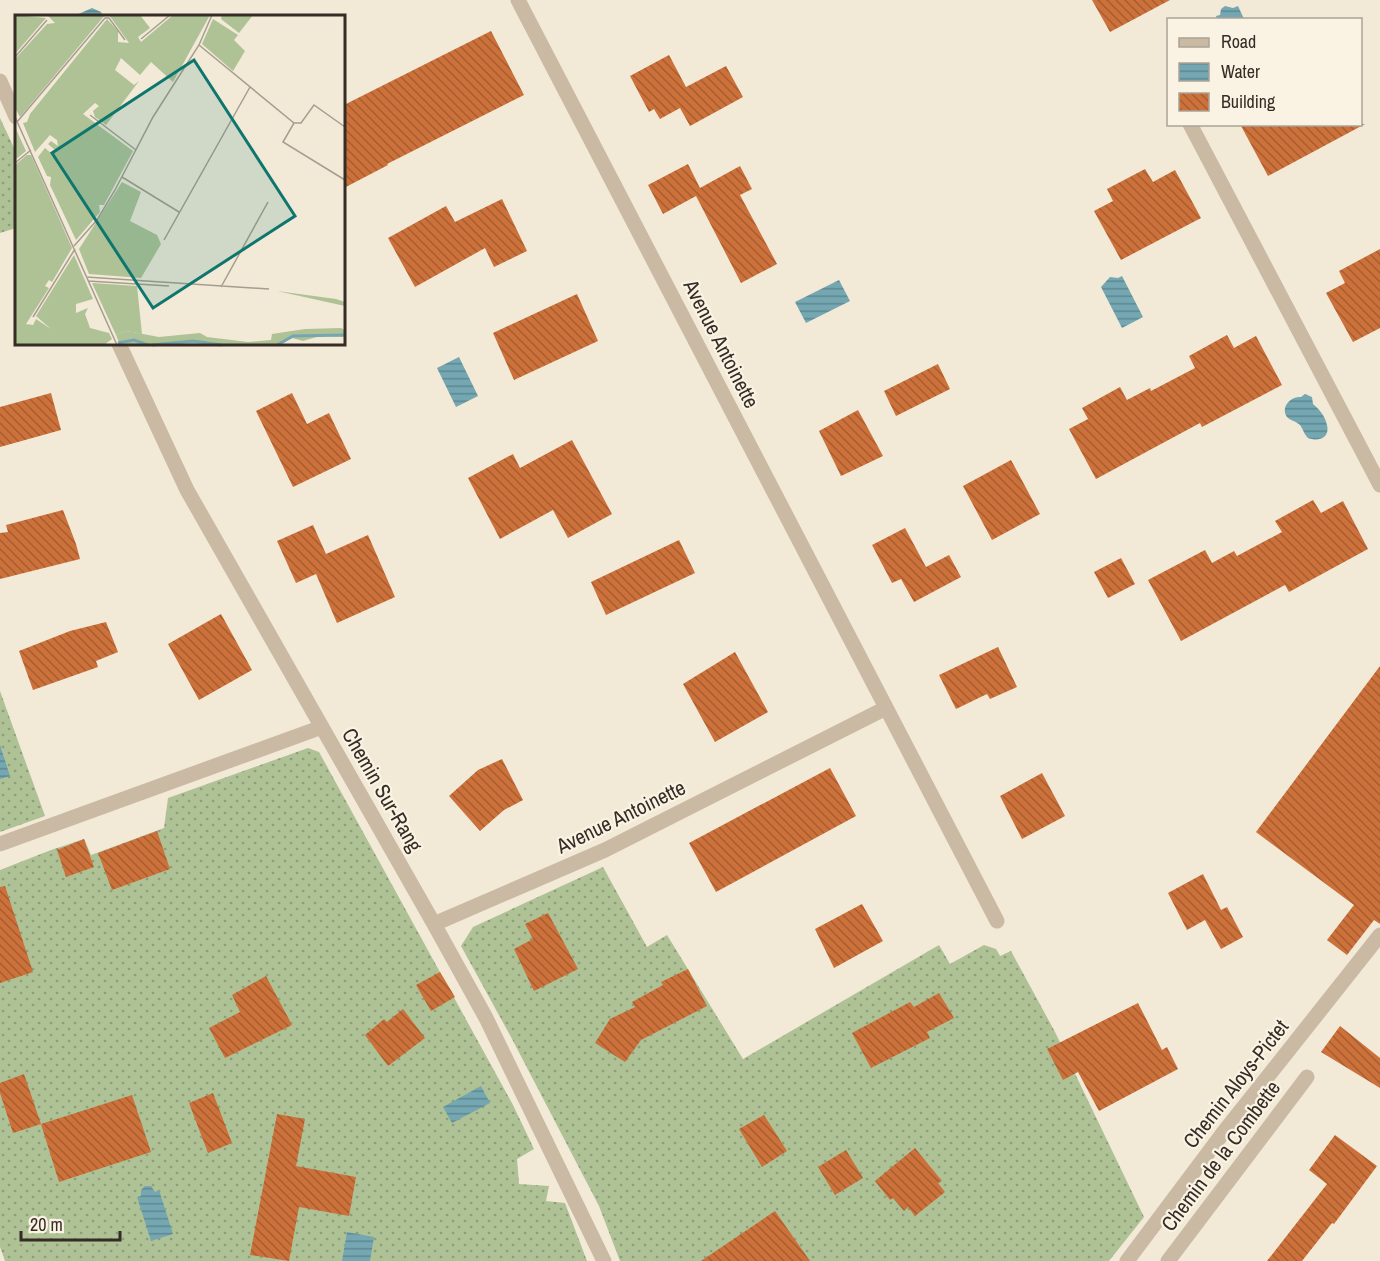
<svg xmlns="http://www.w3.org/2000/svg" width="1380" height="1261" font-family="'Archivo Narrow',sans-serif">
  <style>
    .garden { fill: url(#garden-dots) }
    .water { fill: url(#water-rules) }
    .building { fill: url(#building-back-hatch) }
    .lines { fill: none; stroke-linecap: round; stroke-linejoin: round }
    .minor { stroke: #cbbaa3; stroke-width: 15 }
    .labels { text-anchor: middle; stroke-width: 4.5; stroke-linejoin: round; paint-order: stroke }
    .street-label { font-size: 21px; fill: #352c25; stroke: #faf3e3 }
    .inset-river { fill: none; stroke: #74a7b1; stroke-width: 3 }
    .inset-road { fill: none; stroke: #a69d90; stroke-width: 1.5 }
    .view { fill: #0f766e; fill-opacity: 0.15; stroke: #0f766e; stroke-width: 3 }
    .inset-edge { fill: none; stroke: #352c25; stroke-width: 3 }
  </style>
  <defs>
    <pattern id="garden-dots" width="8" height="8" patternUnits="userSpaceOnUse" patternTransform="scale(1.5)"><rect width="8" height="8" fill="#aec296"/><path d="M2 2h.1M6 6h.1" fill="none" stroke="#8e9e7a" stroke-width="1.8" stroke-linecap="round"/></pattern>
    <pattern id="water-rules" width="6" height="5" patternUnits="userSpaceOnUse" patternTransform="scale(1.5)"><rect width="6" height="5" fill="#74a7b1"/><path d="M0 2.5h6" fill="none" stroke="#608890"/></pattern>
    <pattern id="building-back-hatch" width="6" height="6" patternUnits="userSpaceOnUse" patternTransform="scale(1.5)"><rect width="6" height="6" fill="#cd713a"/><path d="M-1 5l2 2M0 0l6 6M5-1l2 2" fill="none" stroke="#a75d31"/></pattern>
  </defs>
  <rect width="100%" height="100%" fill="#f2e9d7"/>
  <path class="garden" d="M 0,118 L 16,152 L 16,228 L 0,233 Z
    M 0,691 L 45,816 L 0,832 Z
    M 308,748 L 319,752 L 513,1105 L 534,1149 L 517,1159 L 519,1184 L 549,1186 L 546,1201 L 565,1203 L 587,1261 L 5,1261 L 0,1247 L 0,870 L 51,850 L 84,839 L 91,855 L 164,828 L 168,798 Z
    M 603,867 L 647,947 L 667,935 L 743,1059 L 939,945 L 950,964 L 984,945 L 996,949 L 1000,956 L 1011,951 L 1055,1032 L 1144,1217 L 1109,1261 L 620,1261 L 599,1206 L 511,1037 L 461,946 L 473,927 Z"/>
  <path class="water" d="M 1225,6 L 1233,8 L 1238,6 L 1244,19 L 1217,19 L 1216,16 L 1220,15 L 1221,9 Z
    M 92,8 L 101,12 L 103,16 L 74,16 Z
    M 1122,276 L 1143,317 L 1122,328 L 1101,287 L 1110,277 L 1118,278 Z
    M 839,280 L 850,301 L 806,323 L 795,302 Z
    M 459,357 L 478,396 L 456,407 L 437,368 Z
    M 1305,394 L 1312,397 L 1313,404 C 1320,410 1325,416 1327,425 C 1330,438 1319,442 1308,438 C 1304,434 1303,429 1300,425 C 1296,421 1291,421 1287,417 C 1280,407 1291,396 1301,397 Z
    M 0,745 L 10,776 L 0,779 Z
    M 481,1086 L 490,1103 L 452,1123 L 443,1107 Z
    M 145,1186 L 151,1186 L 155,1192 L 159,1190 L 173,1234 L 151,1241 L 137,1197 L 141,1196 L 141,1190 Z
    M 347,1232 L 374,1237 L 370,1261 L 342,1261 Z"/>
  <path class="building" d="M 1092,0 L 1170,0 L 1110,32 Z
    M 491,31 L 524,95 L 387,164 L 388,165 L 344,188 L 344,105 Z
    M 669,55 L 686,87 L 726,66 L 743,97 L 690,126 L 680,108 L 660,119 L 654,109 L 649,112 L 630,76 Z
    M 1240,124 L 1365,124 L 1268,176 Z
    M 688,164 L 700,188 L 740,166 L 752,189 L 740,195 L 777,264 L 741,283 L 696,196 L 663,214 L 648,185 Z
    M 1145,169 L 1153,182 L 1175,170 L 1201,218 L 1121,260 L 1094,211 L 1113,201 L 1107,189 Z
    M 502,199 L 527,251 L 494,267 L 485,248 L 415,287 L 388,238 L 446,206 L 455,222 Z
    M 1380,249 L 1380,328 L 1353,342 L 1326,293 L 1345,283 L 1339,271 Z
    M 577,294 L 598,341 L 514,380 L 493,333 Z
    M 1227,335 L 1234,348 L 1256,336 L 1282,385 L 1202,427 L 1200,423 L 1096,479 L 1069,429 L 1088,419 L 1082,408 L 1120,387 L 1127,400 L 1150,388 L 1151,391 L 1195,368 L 1189,356 Z
    M 938,364 L 950,389 L 896,416 L 884,391 Z
    M 51,393 L 61,430 L 0,447 L 0,407 Z
    M 292,393 L 307,424 L 329,413 L 351,459 L 293,487 L 256,411 Z
    M 858,410 L 883,456 L 841,476 L 819,431 Z
    M 572,440 L 612,514 L 568,538 L 553,510 L 500,539 L 468,478 L 513,454 L 520,468 Z
    M 1011,460 L 1040,514 L 992,540 L 963,486 Z
    M 1313,500 L 1321,513 L 1343,501 L 1368,549 L 1289,592 L 1285,585 L 1181,641 L 1148,580 L 1205,550 L 1212,563 L 1234,551 L 1237,556 L 1282,532 L 1275,521 Z
    M 63,510 L 76,544 L 80,559 L 0,579 L 0,533 L 8,532 L 6,525 Z
    M 313,525 L 326,554 L 368,535 L 395,597 L 337,623 L 316,574 L 296,583 L 277,541 Z
    M 905,528 L 926,567 L 949,555 L 961,577 L 914,602 L 901,579 L 892,583 L 872,545 Z
    M 679,540 L 695,573 L 606,615 L 591,582 Z
    M 1121,558 L 1135,584 L 1108,598 L 1094,572 Z
    M 221,614 L 252,670 L 199,700 L 168,644 Z
    M 106,622 L 118,652 L 96,661 L 98,667 L 33,690 L 19,651 L 70,631 Z
    M 998,647 L 1017,687 L 990,699 L 987,694 L 956,709 L 939,675 Z
    M 735,652 L 768,712 L 715,742 L 683,684 Z
    M 1380,666 L 1380,924 L 1374,920 L 1347,955 L 1327,940 L 1354,905 L 1256,832 Z
    M 502,759 L 523,800 L 504,810 L 480,831 L 449,796 L 478,770 Z
    M 830,768 L 856,816 L 716,892 L 689,843 Z
    M 1042,773 L 1065,816 L 1022,839 L 1000,796 Z
    M 157,831 L 170,869 L 112,890 L 98,853 Z
    M 84,839 L 94,867 L 66,877 L 57,850 Z
    M 1203,874 L 1221,910 L 1227,907 L 1243,937 L 1221,949 L 1205,920 L 1187,930 L 1168,893 Z
    M 5,886 L 33,972 L 0,983 L 0,887 Z
    M 862,904 L 883,941 L 834,968 L 815,929 Z
    M 548,913 L 578,969 L 534,991 L 514,949 L 533,939 L 525,924 Z
    M 688,969 L 707,1006 L 641,1040 L 625,1062 L 595,1043 L 610,1019 L 635,1007 L 632,1002 L 663,985 L 661,982 Z
    M 440,972 L 455,997 L 431,1011 L 416,985 Z
    M 266,976 L 292,1025 L 225,1058 L 209,1028 L 240,1012 L 232,995 Z
    M 939,993 L 954,1018 L 927,1032 L 930,1038 L 871,1068 L 852,1033 L 910,1002 L 914,1007 Z
    M 1138,1003 L 1162,1050 L 1167,1047 L 1178,1069 L 1099,1111 L 1078,1072 L 1063,1080 L 1047,1049 Z
    M 403,1009 L 425,1038 L 388,1066 L 365,1035 L 384,1019 L 387,1022 Z
    M 1340,1026 L 1380,1058 L 1380,1088 L 1321,1052 Z
    M 24,1074 L 41,1124 L 13,1133 L 0,1093 L 0,1083 Z
    M 213,1093 L 232,1143 L 208,1153 L 189,1103 Z
    M 132,1095 L 151,1152 L 59,1182 L 41,1124 Z
    M 277,1114 L 305,1119 L 296,1166 L 356,1177 L 349,1216 L 299,1207 L 289,1261 L 250,1255 Z
    M 764,1115 L 787,1151 L 762,1167 L 739,1129 Z
    M 1335,1135 L 1377,1166 L 1334,1224 L 1332,1223 L 1302,1261 L 1267,1261 L 1327,1184 L 1309,1170 Z
    M 915,1148 L 942,1181 L 938,1183 L 945,1192 L 915,1216 L 908,1207 L 904,1211 L 893,1198 L 890,1200 L 875,1181 Z
    M 846,1150 L 863,1178 L 835,1195 L 818,1167 Z
    M 775,1211 L 810,1261 L 701,1261 Z"/>
  <g class="lines">
    <path class="minor" d="M 518,0 L 997,921
      M 0,81 L 16,117
      M 1190,124 L 1380,485
      M 119,344 L 187,490 L 434,924 L 486,1018 L 604,1261
      M 0,844 L 322,727
      M 434,924 L 605,850 L 886,708
      M 1127,1261 L 1223,1133 L 1380,935
      M 1168,1261 L 1307,1077"/>
  </g>
  <g class="labels">
    <g class="street-label">
      <text transform="translate(721 344) rotate(63)" y="7">Avenue Antoinette</text>
      <text transform="translate(382 790) rotate(60)" y="7">Chemin Sur-Rang</text>
      <text transform="translate(621 817) rotate(-26)" y="7">Avenue Antoinette</text>
      <text transform="translate(1236 1084) rotate(-52)" y="7">Chemin Aloys-Pictet</text>
      <text transform="translate(1221 1156) rotate(-53)" y="7">Chemin de la Combette</text>
    </g>
  </g>
  <g transform="translate(15 15)">
    <rect width="330" height="330" fill="#f2e9d7"/>
    <path d="M 262,276 L 321,284 L 330,287 L 330,291 Z" fill="#aec296"/>
    <path d="M 290,314 L 326,313 L 330,315 L 330,322 L 305,321 L 288,326 L 277,323 L 265,330 L 105,330 L 101,320 L 112,316 L 144,322 L 185,318 L 192,322 L 233,327 L 256,325 L 257,319 Z" fill="#aec296"/>
    <path d="M 0,0 L 31,3 L 0,39 ZM 32,0 L 90,0 L 5,102 L 0,93 L 0,44 L 32,9 L 40,8 ZM 94,0 L 125,0 L 135,13 L 123,22 L 126,27 L 158,0 L 195,0 L 158,67 L 136,47 L 125,60 L 106,43 L 100,55 L 119,70 L 124,66 L 91,110 L 80,102 L 78,96 L 84,91 L 80,88 L 68,99 L 118,136 L 89,190 L 84,190 L 85,197 L 61,225 L 35,170 L 36,162 L 32,161 L 23,142 L 30,133 L 37,139 L 40,135 L 33,129 L 36,126 L 43,131 L 42,125 L 35,120 L 20,137 L 8,108 L 12,107 L 15,99 L 92,4 L 103,16 L 103,27 L 114,28 ZM 207,0 L 238,0 L 224,18 L 206,4 ZM 198,4 L 223,20 L 219,25 L 230,36 L 218,56 L 187,29 ZM 0,112 L 11,136 L 0,145 ZM 12,140 L 16,140 L 57,233 L 37,267 L 34,265 L 30,271 L 34,273 L 11,309 L 18,310 L 21,304 L 36,314 L 21,301 L 59,240 L 78,284 L 61,289 L 61,298 L 73,293 L 70,299 L 75,313 L 94,318 L 97,324 L 89,330 L 0,330 L 0,150 ZM 107,167 L 126,177 L 115,206 L 142,220 L 146,229 L 126,263 L 74,259 L 64,234 ZM 77,268 L 122,271 L 127,319 L 112,316 L 101,320 Z" fill="#aec296"/>
    <path class="inset-river" d="M 103,328 L 119,325 L 133,330M 137,330 L 178,326 L 207,330M 262,330 L 278,321 L 330,320"/>
    <path class="inset-road" d="M 126,24 L 155,0M 184,30 L 279,108 L 286,108 L 299,90 L 330,112M 0,42 L 32,5M 75,100 L 121,135M 0,102 L 102,330M 2,107 L 90,3 L 94,3 L 110,25M 279,108 L 268,127 L 330,165M 0,148 L 16,135M 107,162 L 164,197M 149,225 L 235,72M 59,231 L 82,205 L 100,175 L 138,102 L 184,30 L 197,0M 71,262 L 254,274M 73,266 L 154,271M 206,272 L 253,187M 18,302 L 60,234"/>
    <path class="view" d="M 179,45 L 280,201 L 138,293 L 37,138 Z"/>
    <rect width="330" height="330" class="inset-edge"/>
  </g>
  <rect x="1167" y="18" width="195" height="108" fill="#faf3e3" stroke="#aba397" stroke-width="1.5"/>
  <rect x="1179" y="38" width="30" height="9" fill="#cbbaa3" stroke="#aba397" stroke-width="1.5"/>
  <text x="1221" y="48" font-size="18" fill="#352c25">Road</text>
  <rect x="1179" y="63" width="30" height="18" fill="url(#water-rules)" stroke="#aba397" stroke-width="1.5"/>
  <text x="1221" y="78" font-size="18" fill="#352c25">Water</text>
  <rect x="1179" y="93" width="30" height="18" fill="url(#building-back-hatch)" stroke="#aba397" stroke-width="1.5"/>
  <text x="1221" y="108" font-size="18" fill="#352c25">Building</text>
  <path d="M21 1231v9h99v-9" fill="none" stroke="#352c25" stroke-width="3"/>
  <text x="30" y="1231" font-size="18" fill="#352c25" stroke="#faf3e3" stroke-width="4.5" paint-order="stroke">20 m</text>
</svg>
